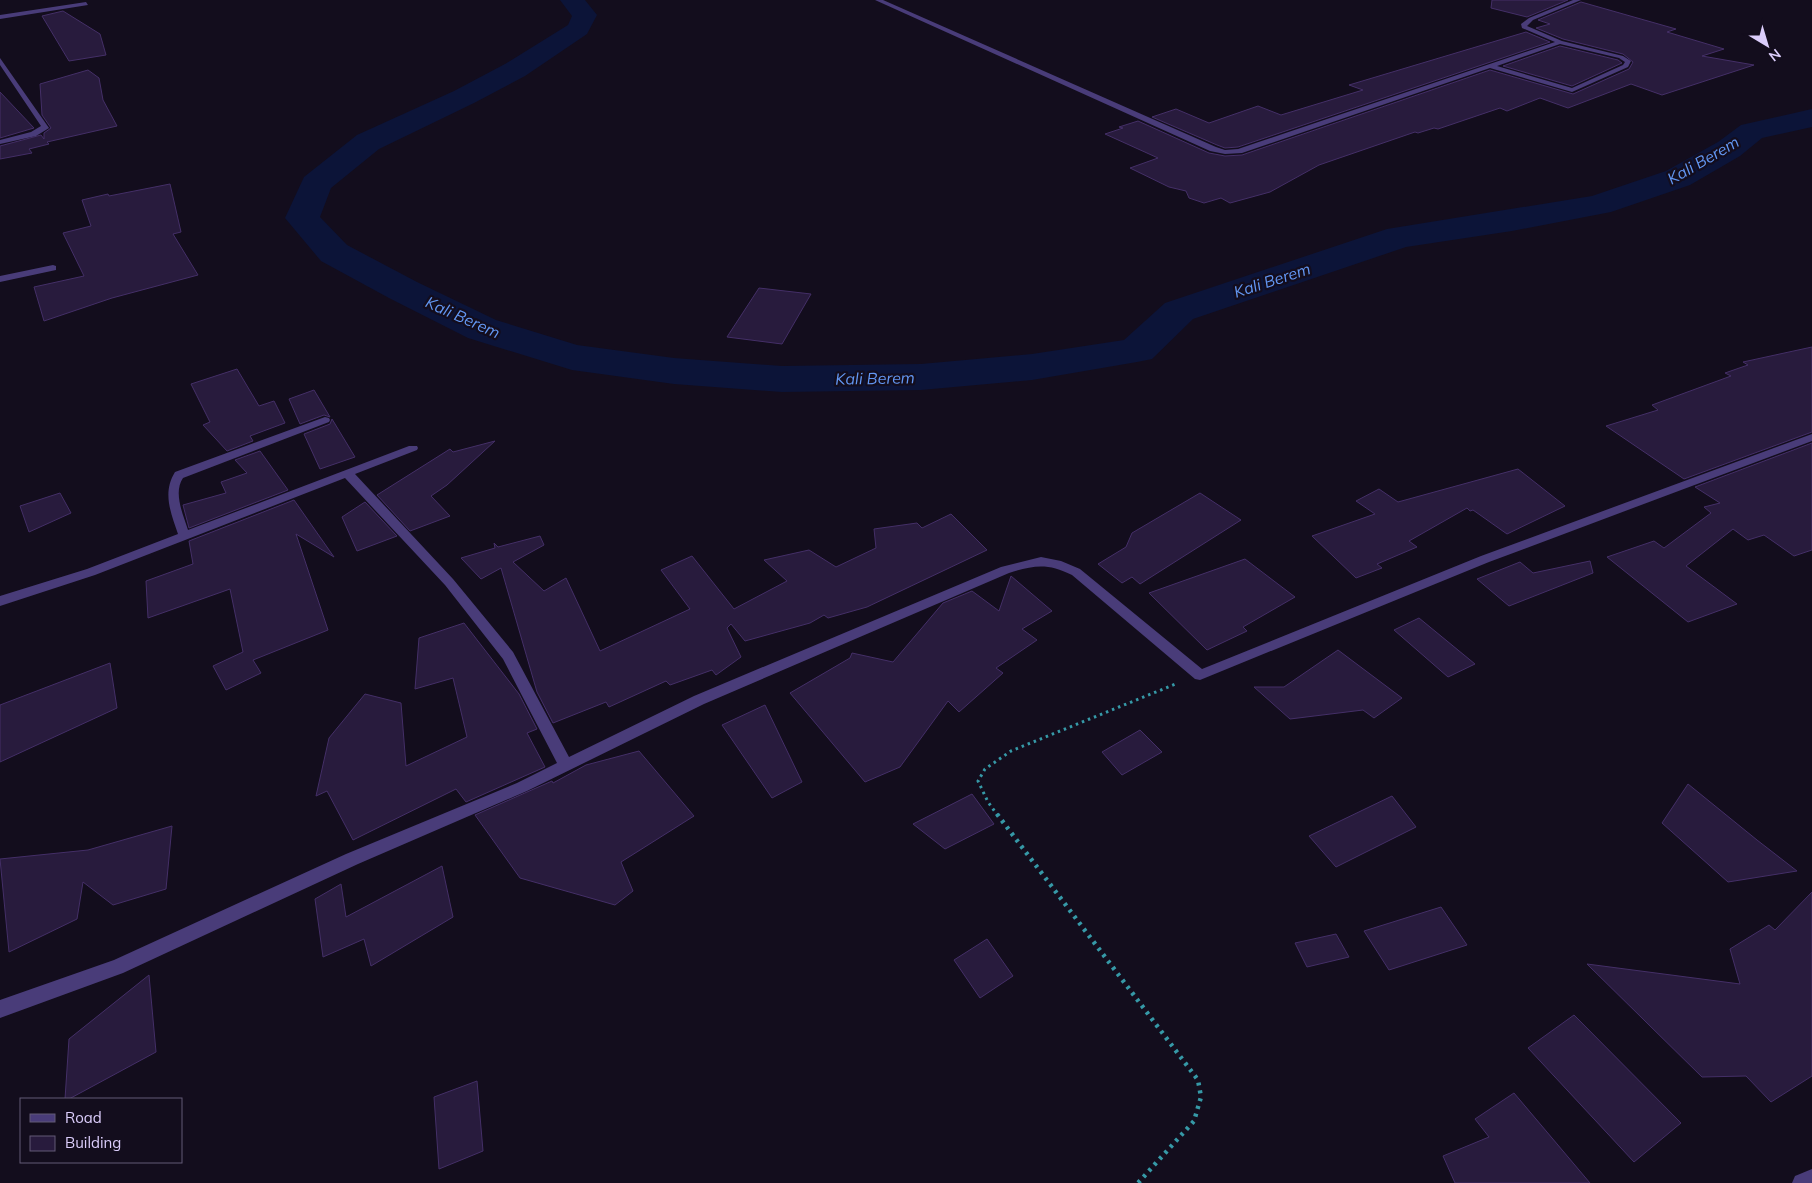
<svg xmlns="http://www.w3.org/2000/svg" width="1812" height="1183" viewBox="0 0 1812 1183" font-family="Mulish,sans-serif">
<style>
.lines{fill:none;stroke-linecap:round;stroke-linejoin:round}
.river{fill:#0c1438;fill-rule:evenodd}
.building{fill:#281b3d;stroke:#442f67}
.path-far1{stroke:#3699a7;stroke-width:3;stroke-dasharray:2.5 4;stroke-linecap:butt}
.path{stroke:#3699a7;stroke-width:4.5;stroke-dasharray:3 5;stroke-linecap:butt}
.street{fill:#493c79;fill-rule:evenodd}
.labels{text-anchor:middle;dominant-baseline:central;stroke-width:4.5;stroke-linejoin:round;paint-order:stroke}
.far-water-label{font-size:16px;font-style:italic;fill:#6397f3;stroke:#130d1d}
</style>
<rect width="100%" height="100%" fill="#130d1d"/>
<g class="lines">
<polygon class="river" points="560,0 585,0 597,15 587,34 525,76 474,103 379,149 331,188 320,217 347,245 417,282 496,320 577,345 674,358 782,366 921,364 1032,354 1124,340 1165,303 1387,229 1592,196 1666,171 1718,142 1741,125 1812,109 1812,127 1762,138 1740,156 1690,185 1611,212 1512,231 1406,247 1193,319 1152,359 1137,362 1032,380 921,390 782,392 674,384 572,370 468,338 389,298 321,261 285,218 304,177 357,135 454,91 505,64 568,25 572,16"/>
</g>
<g class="building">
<polygon points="1492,0 1568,0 1527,17 1491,8"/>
<polygon points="1581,2 1676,29 1667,32 1724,49 1702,56 1754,65 1662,95 1631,84 1568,108 1540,98 1507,111 1500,108 1438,129 1434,128 1418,133 1415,132 1319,165 1270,192 1230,203 1221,198 1204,203 1189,198 1186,191 1169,187 1130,168 1158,158 1105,134 1123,128 1119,127 1138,121 1209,153 1225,156 1242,155 1490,70 1573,94 1629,69 1633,62 1623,54 1563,39 1536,28 1550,24 1538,20"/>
<polygon points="63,11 100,34 106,55 69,61 42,16"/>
<polygon points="1526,32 1550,42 1238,147 1225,148 1217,145 1152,117 1176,109 1209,123 1258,106 1281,115 1363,90 1349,85"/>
<polygon points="1560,46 1618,60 1622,63 1572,86 1503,66"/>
<polygon points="88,70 99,78 103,100 117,126 47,142 49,144 29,149 32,153 0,159 0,146 41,135 44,139 44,133 51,128 42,115 40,84"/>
<polygon points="0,92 34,128 0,138"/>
<polygon points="170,184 181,232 173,234 198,275 112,298 44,321 34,287 84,276 63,233 91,226 82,200 108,194 109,196"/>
<polygon points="759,288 811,294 782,344 727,337"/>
<polygon points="1812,347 1812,432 1684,479 1606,426 1658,410 1652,405 1731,376 1725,373 1748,365 1743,362"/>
<polygon points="237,369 259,406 274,401 285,423 250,436 253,441 227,451 203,425 210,422 191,384"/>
<polygon points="314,390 330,417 324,415 300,424 289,399"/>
<polygon points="332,419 355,457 320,469 304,434 330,424"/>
<polygon points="495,441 447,485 431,496 450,516 410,531 377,495 450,449 453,452"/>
<polygon points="1812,443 1812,550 1794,556 1764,535 1748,540 1733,529 1686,566 1737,604 1688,622 1607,557 1654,541 1664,548 1711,513 1704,507 1720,503 1695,487"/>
<polygon points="260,451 288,490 189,528 183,505 226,493 221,482 247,473 235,460"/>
<polygon points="1518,469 1565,506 1507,534 1473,510 1470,511 1467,508 1409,541 1417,547 1377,564 1382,568 1356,578 1312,536 1375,514 1356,501 1379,489 1398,502"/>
<polygon points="60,493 71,513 29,532 20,506"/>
<polygon points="1200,493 1241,520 1140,584 1132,577 1122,583 1098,564 1126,547 1132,533"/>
<polygon points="294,500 334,557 296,534 328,630 253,660 261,673 226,690 213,666 243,652 230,589 148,618 146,581 193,564 189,541"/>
<polygon points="365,502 397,536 357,551 342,517"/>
<polygon points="951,514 987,550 867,607 828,618 824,615 810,623 745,641 731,624 727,628 741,657 716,675 712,670 670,685 666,681 609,707 606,702 553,723 537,692 501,568 481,579 461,558 495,548 494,543 498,547 540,536 544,545 513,562 544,591 566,578 600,651 690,609 661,570 692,556 734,609 787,581 764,560 809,550 836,567 876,548 874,529 917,523 922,528"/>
<polygon points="1245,559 1295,597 1243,627 1247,631 1207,650 1149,593"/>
<polygon points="1590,561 1593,573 1509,606 1477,579 1520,562 1533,573"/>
<polygon points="1011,576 1052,611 1022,629 1037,640 996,668 1003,673 959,712 948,701 900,767 865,782 790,693 850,658 852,653 893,662 943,603 972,591 999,611"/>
<polygon points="1419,618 1475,664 1448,677 1394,630"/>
<polygon points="464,623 519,694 537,729 527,733 545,767 466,802 456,789 353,840 327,791 316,796 329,738 365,694 401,703 406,766 467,737 453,678 415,689 419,638"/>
<polygon points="1338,650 1402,698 1374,718 1363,710 1290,719 1254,687 1284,687"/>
<polygon points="110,663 117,708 0,762 0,705"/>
<polygon points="765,705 802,782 772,798 722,725"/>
<polygon points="1140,730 1162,752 1122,775 1102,752"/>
<polygon points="639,751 694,816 621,862 633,891 615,905 520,878 475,815 552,781 553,783 586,765"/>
<polygon points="1688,784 1757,840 1797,871 1728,882 1662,823"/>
<polygon points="972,794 994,824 945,849 913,824"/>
<polygon points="1392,796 1416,827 1336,867 1309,836"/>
<polygon points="172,826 166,889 113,905 83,882 77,919 9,952 0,859 88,850"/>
<polygon points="442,866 453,917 371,966 364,939 323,957 315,899 341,884 346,917"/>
<polygon points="1812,892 1812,1076 1771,1102 1746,1076 1702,1077 1587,964 1740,984 1730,949 1769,925 1775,930"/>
<polygon points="1441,907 1467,945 1389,970 1364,931"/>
<polygon points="1336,934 1349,957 1307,967 1295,943"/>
<polygon points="987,939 1013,976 980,998 954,960"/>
<polygon points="149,975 156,1052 69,1099 65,1099 69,1039"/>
<polygon points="1574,1015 1681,1123 1634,1162 1528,1048"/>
<polygon points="477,1081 483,1151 439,1169 434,1097"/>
<polygon points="1514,1093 1590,1183 1455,1183 1443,1156 1489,1137 1475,1119"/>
</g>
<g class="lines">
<polyline class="path-far1" points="998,816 988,802 978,781 985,769 1011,751 1178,683"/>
<polyline class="path" points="997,814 1198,1080 1201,1097 1194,1121 1138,1183"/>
<g class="street">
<path d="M875,0H883L1216,147L1225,150L1238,149L1555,42L1522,28L1521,24L1529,18L1573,0H1581L1533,20L1527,26L1562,41L1623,56L1631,61L1628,67L1572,92L1490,68L1242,153L1225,154L1210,151ZM1560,44L1619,58L1625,62L1623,65L1572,88L1497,66Z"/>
<polygon points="86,2 88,5 0,19 0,15"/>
<polygon points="0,58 49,128 36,136 0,144 0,140 31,132 41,126 0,65"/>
<polygon points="53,265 56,266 56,270 0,282 0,276"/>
<path d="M325,417L329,418L330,420L329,422L183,478C173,493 183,514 188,530L409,446H417L418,448L417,450L355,474L453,579L513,652L569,757L694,696L1001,567L1041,557L1061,561L1080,569L1202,669L1481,556L1812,434V441L1489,562L1200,680L1195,679L1072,575C1048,563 1034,565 1009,573L704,704L527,791L358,864L123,973L0,1018V1000L114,960L346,854L517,783L557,763L503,659L445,585L345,478L95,575L0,606V596L87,569L178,534C171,513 162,493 175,472Z"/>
<polygon points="1812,1169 1812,1183 1792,1183 1795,1176"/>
</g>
</g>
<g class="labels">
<g class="far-water-label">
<text transform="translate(1703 160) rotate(-30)">Kali Berem</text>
<text transform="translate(1272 280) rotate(-18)">Kali Berem</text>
<text transform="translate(463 317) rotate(24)">Kali Berem</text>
<text transform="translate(875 378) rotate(-1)">Kali Berem</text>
</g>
</g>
<rect x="20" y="1098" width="162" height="65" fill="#130d1d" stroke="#635a76"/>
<rect x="30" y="1114" width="25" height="8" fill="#493c79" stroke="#635a76"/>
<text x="65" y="1123" font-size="15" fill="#dbcdfb">Road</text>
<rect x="30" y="1136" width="25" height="15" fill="#281b3d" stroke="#635a76"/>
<text x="65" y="1148" font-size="15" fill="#dbcdfb">Building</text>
<g transform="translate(1767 45) rotate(142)" stroke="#130d1d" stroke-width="4" paint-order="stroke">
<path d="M0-4L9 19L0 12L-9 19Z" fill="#dbcdfb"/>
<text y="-8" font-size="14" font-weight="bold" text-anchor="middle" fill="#dbcdfb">N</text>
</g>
</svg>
